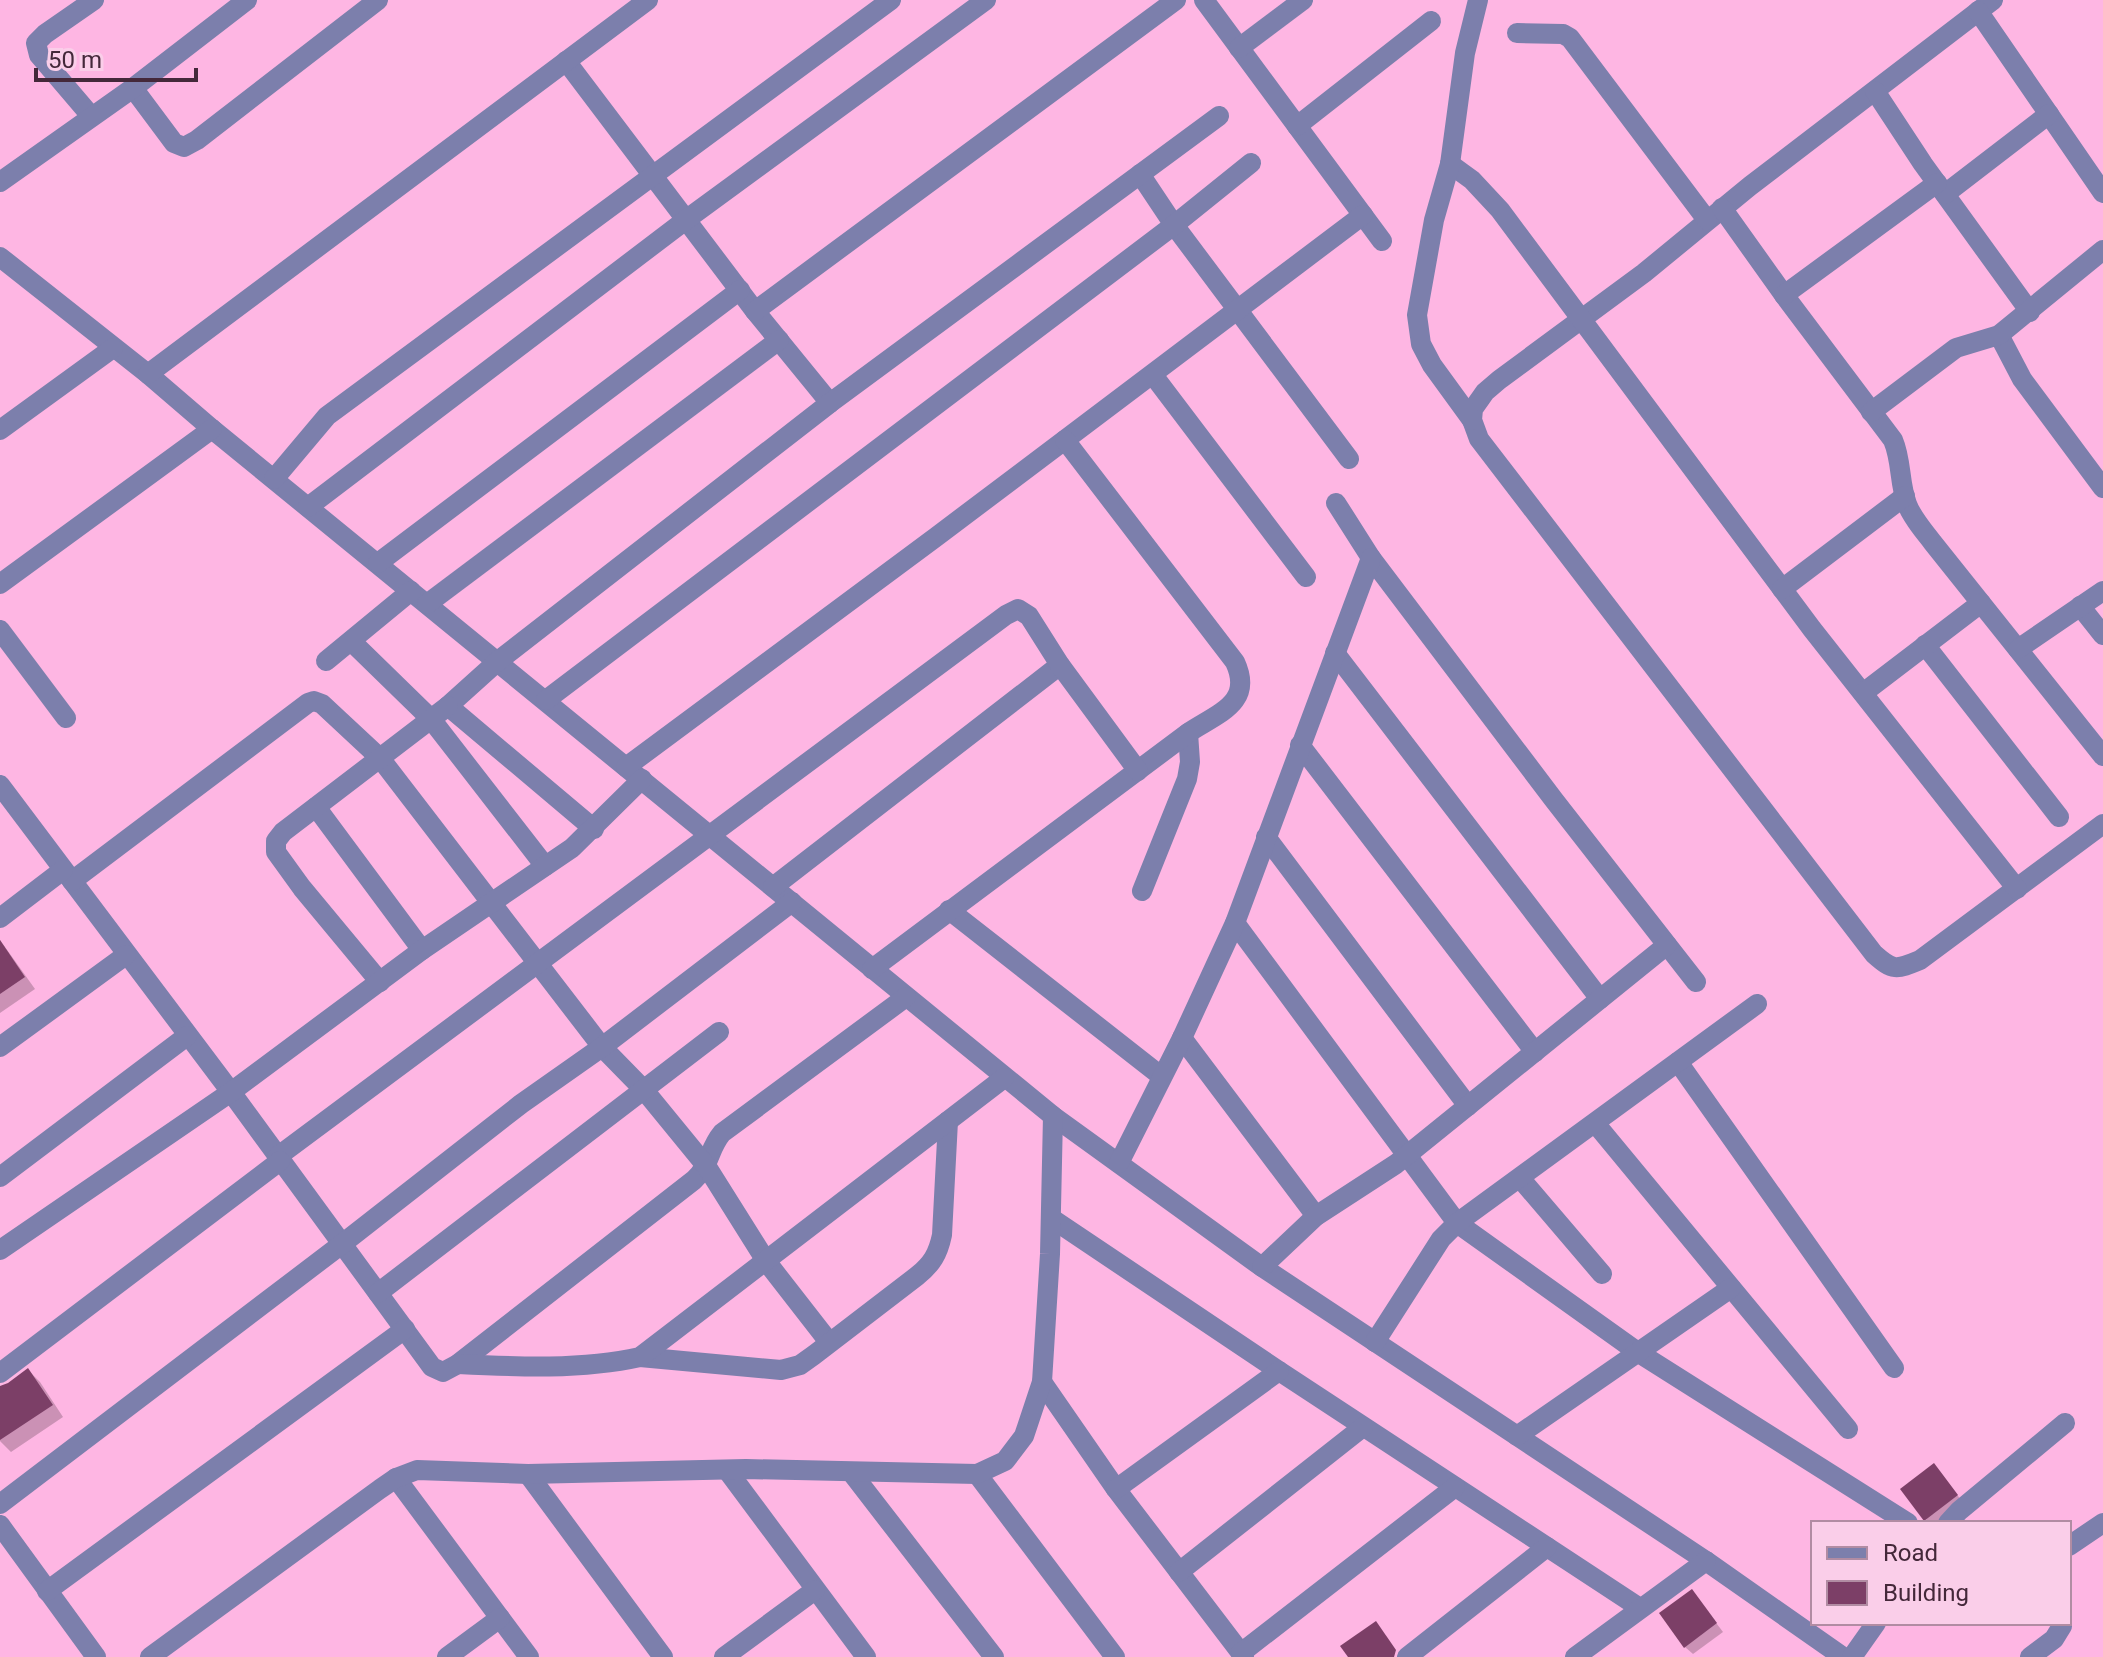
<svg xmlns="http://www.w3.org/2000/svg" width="2103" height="1657" viewBox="0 0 2103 1657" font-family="Roboto,sans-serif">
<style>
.shadow{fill:#0003}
.building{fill:#7c3f67}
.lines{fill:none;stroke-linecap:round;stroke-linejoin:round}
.minor{stroke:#7c7fac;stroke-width:20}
</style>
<rect width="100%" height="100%" fill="#feb6e3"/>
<g class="shadow">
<polygon points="0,940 35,989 0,1013"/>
<polygon points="28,1370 40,1382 63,1417 11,1452 0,1441 0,1386 8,1386"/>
<polygon points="1941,1473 1964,1504 1939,1523 1929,1523 1902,1489"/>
<polygon points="1692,1591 1723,1632 1693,1654 1685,1647"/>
</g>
<g class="building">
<polygon points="0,940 25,977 0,994"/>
<polygon points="28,1368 53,1405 0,1440 0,1386 8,1383"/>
<polygon points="1934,1463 1958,1495 1924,1521 1900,1489"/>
<polygon points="1692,1589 1717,1623 1684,1648 1659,1613"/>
<polygon points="1376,1621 1396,1650 1394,1657 1348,1657 1340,1646"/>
</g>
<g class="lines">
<g class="minor">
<polyline points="1204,0 1382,241"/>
<path d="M1993,0L1750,186L1644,273L1499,380L1485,392L1473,409L1472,420L1479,439L1874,954C1893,971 1896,970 1920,960L2103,824"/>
<polyline points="1978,11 2103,193"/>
<polyline points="1517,33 1563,34 1570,38 1707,220"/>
<polyline points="1239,48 1303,0"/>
<polyline points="566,61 755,311 830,403"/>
<polyline points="133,88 174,143 184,147 197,140 378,0"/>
<polyline points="1875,91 1923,164 2030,312"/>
<polyline points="91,116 39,55 36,43 45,34 94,0"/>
<polyline points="1297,126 1431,21"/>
<polyline points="1450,164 1472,180 1500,210 1812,629 2017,889"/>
<polyline points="1140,174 1174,225 1349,459"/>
<polyline points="0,182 133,88 247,0"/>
<polyline points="1945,194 2049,114"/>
<path d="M1722,208L1784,295L1893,440C1902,461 1899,483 1907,504C1912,518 1924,531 1933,543L2103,756"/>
<polyline points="0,257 148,374 212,429 1053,1116 1262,1267 1706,1561 1843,1657"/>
<polyline points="1784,295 1937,183"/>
<polyline points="755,311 1176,0"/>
<polyline points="1999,335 2022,379 2103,488"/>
<polyline points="148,374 648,0"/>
<polyline points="1153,375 1306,577"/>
<polyline points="1871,412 1956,348 1999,335 2103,250"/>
<polyline points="1472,420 1432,365 1421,344 1417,315 1434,220 1450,164 1465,53 1478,0"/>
<polyline points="0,430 113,348"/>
<polyline points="274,479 327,416 891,0"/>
<polyline points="1336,503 1371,558 1554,800 1696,982"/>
<polyline points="308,507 687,219 986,0"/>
<polyline points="378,563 740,290"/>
<polyline points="0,584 212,429"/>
<polyline points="1782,589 1905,496"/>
<polyline points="427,604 779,340"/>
<polyline points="2080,606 2103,635"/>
<polyline points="0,630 66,718"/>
<polyline points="351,641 431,719 545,866"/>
<polyline points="1925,645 2059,817"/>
<polyline points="2018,649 2103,591"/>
<polyline points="1335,653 1600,999"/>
<polyline points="326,661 411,591"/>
<polyline points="1863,693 1981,603"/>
<polyline points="546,700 1174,225 1251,163"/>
<polyline points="1300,745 1535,1052"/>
<polyline points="626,767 936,537 1363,215"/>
<path d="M0,785L231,1092L432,1367L443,1372L458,1364L694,1180C711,1164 708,1150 722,1133L906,997"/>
<polyline points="316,807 422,950"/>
<polyline points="594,829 448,706 498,661 830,403 1219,116"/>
<polyline points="1266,837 1468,1106"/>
<polyline points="72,881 308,703 314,701 322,704 380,758 602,1047 644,1090 707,1167 766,1261 829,1342"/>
<polyline points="773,887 1060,665"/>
<polyline points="1142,891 1187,779 1190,762 1188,733"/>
<polyline points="949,910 1161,1076"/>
<polyline points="0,918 63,870"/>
<polyline points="1235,923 1457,1223 1639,1353 1908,1523"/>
<path d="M872,969L1188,733C1218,713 1254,703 1235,662L1065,440"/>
<polyline points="380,982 302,888 276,852 276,841 283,832 448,706"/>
<polyline points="1182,1038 1316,1216"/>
<polyline points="0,1047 126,955"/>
<polyline points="1678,1062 1894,1368"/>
<polyline points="1595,1123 1848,1429"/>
<polyline points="277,1157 1006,615 1018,609 1029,616 1060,665 1138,771"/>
<polyline points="1119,1163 1182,1038 1235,923 1371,558"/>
<polyline points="0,1177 187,1036"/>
<polyline points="1520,1178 1602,1274"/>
<polyline points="1051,1218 1279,1371 1640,1608"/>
<polyline points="0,1250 231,1092 422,950 572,848 642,779"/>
<polyline points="1262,1267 1316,1216 1396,1164 1667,945"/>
<polyline points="378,1293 719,1032"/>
<polyline points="1375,1342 1441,1239 1457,1223 1757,1004"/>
<path d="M640,1357L781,1370L800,1365L814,1355L917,1276C932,1264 938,1254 942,1235L948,1121"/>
<path d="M458,1364C517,1367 582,1370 640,1357L1004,1078"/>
<polyline points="0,1373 280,1161"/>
<polyline points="1042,1382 1116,1489 1244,1657"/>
<polyline points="1517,1436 1731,1288"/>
<polyline points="727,1470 866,1657"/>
<polyline points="851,1472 994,1657"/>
<polyline points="528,1474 663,1657"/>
<polyline points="977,1474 1115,1657"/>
<polyline points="396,1478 529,1657"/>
<polyline points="1116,1489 1279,1371"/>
<polyline points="0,1504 342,1244 521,1104 602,1047 792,902"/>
<polyline points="1948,1523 1959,1511 2065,1423"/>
<polyline points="0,1525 96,1657"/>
<polyline points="2069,1546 2103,1523"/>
<polyline points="1179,1572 1363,1427"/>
<polyline points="47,1591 405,1329"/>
<polyline points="1241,1653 1455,1487"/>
<polyline points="150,1657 380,1489 396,1478 417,1470 528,1474 746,1469 977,1474 1005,1461 1024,1436 1042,1382 1050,1254 1053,1116"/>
<polyline points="447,1657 500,1618"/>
<polyline points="724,1657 815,1590"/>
<polyline points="1407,1657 1547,1547"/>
<polyline points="1575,1657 1706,1561"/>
<polyline points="1852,1657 1876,1623"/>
<polyline points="2030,1657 2054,1639 2062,1626 2061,1623"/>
</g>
</g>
<rect x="1811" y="1521" width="260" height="104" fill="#facee9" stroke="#b18ca3" stroke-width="2"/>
<rect x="1827" y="1547" width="40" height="12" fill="#7c7fac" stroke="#b18ca3" stroke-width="2"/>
<text x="1883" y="1561" font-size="24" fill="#44283a">Road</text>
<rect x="1827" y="1581" width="40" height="24" fill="#7c3f67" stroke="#b18ca3" stroke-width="2"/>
<text x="1883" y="1601" font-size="24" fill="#44283a">Building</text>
<path d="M36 68v12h160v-12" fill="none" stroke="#44283a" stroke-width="4"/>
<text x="48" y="68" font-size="24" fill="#44283a" stroke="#facee9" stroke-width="6" paint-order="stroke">50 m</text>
</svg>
